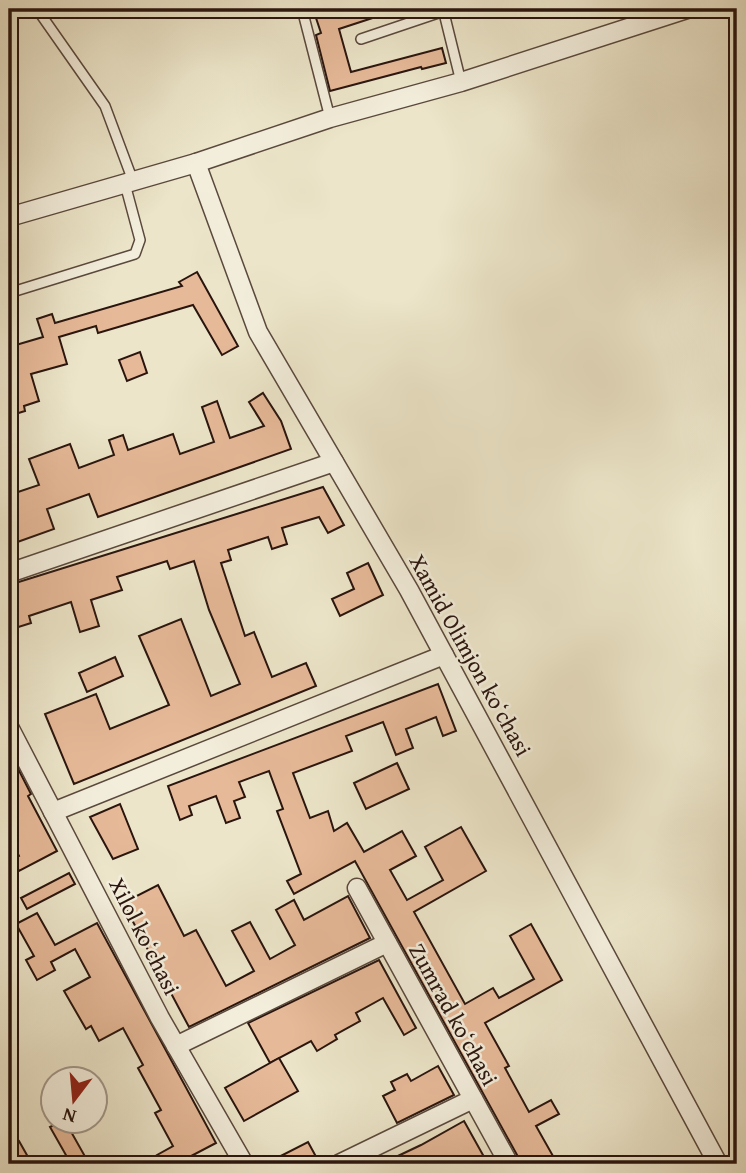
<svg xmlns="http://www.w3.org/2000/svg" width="746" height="1173" viewBox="0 0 746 1173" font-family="'Gentium Book Plus',serif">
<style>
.building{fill:#e6b998;stroke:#2a150e;stroke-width:2}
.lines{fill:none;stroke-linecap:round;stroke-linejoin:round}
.service-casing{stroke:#5a493d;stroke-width:12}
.minor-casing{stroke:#5a493d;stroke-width:21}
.service{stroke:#f3eedc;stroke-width:9}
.minor{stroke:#f3eedc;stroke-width:18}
.labels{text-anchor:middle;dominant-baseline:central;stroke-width:5;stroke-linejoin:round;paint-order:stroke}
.street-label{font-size:23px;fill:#2a150e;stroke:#f3eedc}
</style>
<rect width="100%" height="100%" fill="#ece5c9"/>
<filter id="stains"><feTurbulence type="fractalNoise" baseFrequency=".00286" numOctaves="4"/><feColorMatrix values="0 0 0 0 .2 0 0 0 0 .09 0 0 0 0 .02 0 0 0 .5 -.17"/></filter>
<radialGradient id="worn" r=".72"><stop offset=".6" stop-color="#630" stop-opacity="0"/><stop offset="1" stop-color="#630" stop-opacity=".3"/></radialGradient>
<g class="building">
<polygon points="313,9 394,9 394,11 339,29 351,72 442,48 446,63 422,69 421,67 330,91 316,35 321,33"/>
<polygon points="197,272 238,346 222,355 193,305 98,333 96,326 59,337 67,364 31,374 39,401 24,406 25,411 9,416 9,347 43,337 37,319 52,314 55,323 182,286 179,282"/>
<polygon points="140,352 147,373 127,381 119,360"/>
<polygon points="263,393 281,421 291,449 98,517 89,494 47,509 54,529 9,545 9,495 39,485 29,459 70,444 79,468 114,455 109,440 123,435 128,450 173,434 180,454 214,442 202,407 217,401 230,438 264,426 249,402"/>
<polygon points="323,487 344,525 328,533 319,517 282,528 287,544 272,549 268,537 228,550 231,560 221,563 245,636 254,632 272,677 306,663 316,686 74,784 45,714 96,694 110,729 169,705 139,636 181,619 211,696 240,684 209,610 194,561 170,569 167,561 117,577 122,590 91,600 99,626 80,632 71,602 29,616 31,623 9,630 9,585"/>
<polygon points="368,563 383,595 340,616 332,599 354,589 347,573"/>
<polygon points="115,657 123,676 87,692 79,673"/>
<polygon points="438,684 456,731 443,736 436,717 406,729 413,748 396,755 383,722 346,736 352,751 293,773 310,818 328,811 334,831 347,823 364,852 402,831 416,856 390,870 407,900 443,880 425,847 461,827 486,871 414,912 465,1004 493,988 499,998 534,979 510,936 531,924 562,980 485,1023 509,1066 505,1068 529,1112 551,1100 559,1114 536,1126 553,1156 537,1164 522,1164 355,861 294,894 287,881 301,874 277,811 283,809 269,771 239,782 245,797 234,801 240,818 226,823 216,796 189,806 192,815 180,820 168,786"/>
<polygon points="9,751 31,794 28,796 57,851 19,871 13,860 19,856 9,837 9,806 15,803 9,791"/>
<polygon points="397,763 409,789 366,809 354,783"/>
<polygon points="120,804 138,849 113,859 90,817"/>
<polygon points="69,873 75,884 27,909 21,898"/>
<polygon points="158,885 184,936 196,930 226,986 254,971 232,931 250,922 270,959 295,945 276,910 294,900 304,920 348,896 370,938 189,1027 123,903"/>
<polygon points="37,913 55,945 97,923 216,1143 176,1164 163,1164 157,1155 173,1146 155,1113 161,1110 138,1068 143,1065 123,1028 99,1041 91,1026 86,1029 64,991 90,977 75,949 51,962 55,970 37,980 26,960 34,956 16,924"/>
<polygon points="379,960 416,1028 404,1035 383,998 356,1013 360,1021 335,1035 337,1039 317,1051 311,1041 270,1063 248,1023"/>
<polygon points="279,1058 298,1091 244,1121 225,1088"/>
<polygon points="438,1066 454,1095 397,1123 383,1096 395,1090 391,1082 407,1074 411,1081"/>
<polygon points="62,1121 65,1121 87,1160 79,1164 71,1164 50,1127"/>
<polygon points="464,1121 488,1164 381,1164 421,1145"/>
<polygon points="19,1141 32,1164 9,1164 9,1146"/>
<polygon points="308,1142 320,1164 265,1164"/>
</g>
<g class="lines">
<g class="service-casing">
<g id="service">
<polyline points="37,9 105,106 133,181"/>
<polyline points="302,9 330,118"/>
<polyline points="443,9 461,82"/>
<polyline points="361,39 444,11"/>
<polyline points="9,293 135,254 140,240 125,184"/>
</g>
</g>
<g class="minor-casing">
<g id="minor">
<polyline points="196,163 258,332 409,590 718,1164"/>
<polyline points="9,217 196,163 330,118 461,82 687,9"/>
<polyline points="9,573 334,462"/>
<polyline points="9,727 160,1018 244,1164"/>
<polyline points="53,812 444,655"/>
<polyline points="357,888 509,1164"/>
<polyline points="176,1046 387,943"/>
<polyline points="339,1164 473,1099"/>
</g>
</g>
<use href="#service" class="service"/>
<use href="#minor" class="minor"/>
</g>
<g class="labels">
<g class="street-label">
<text transform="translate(471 655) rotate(61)">Xamid Olimjon koʻchasi</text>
<text transform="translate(145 936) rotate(63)">Xilol koʻchasi</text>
<text transform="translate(454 1014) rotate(61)">Zumrad koʻchasi</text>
</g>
</g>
<rect width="746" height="1173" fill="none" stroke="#ece5c9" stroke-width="35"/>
<rect x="10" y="10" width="725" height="1152" fill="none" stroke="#2a150e" stroke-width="3.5"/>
<rect x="18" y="18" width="711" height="1138" fill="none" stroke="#2a150e" stroke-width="2"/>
<g transform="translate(74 1100) rotate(196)"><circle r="33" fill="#f3eedc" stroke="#a3978a" stroke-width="2"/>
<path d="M0-5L12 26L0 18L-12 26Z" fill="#8f2418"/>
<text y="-10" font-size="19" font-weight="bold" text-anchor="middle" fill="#2a150e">N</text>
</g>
<rect width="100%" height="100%" filter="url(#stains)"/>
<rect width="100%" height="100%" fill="url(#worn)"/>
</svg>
